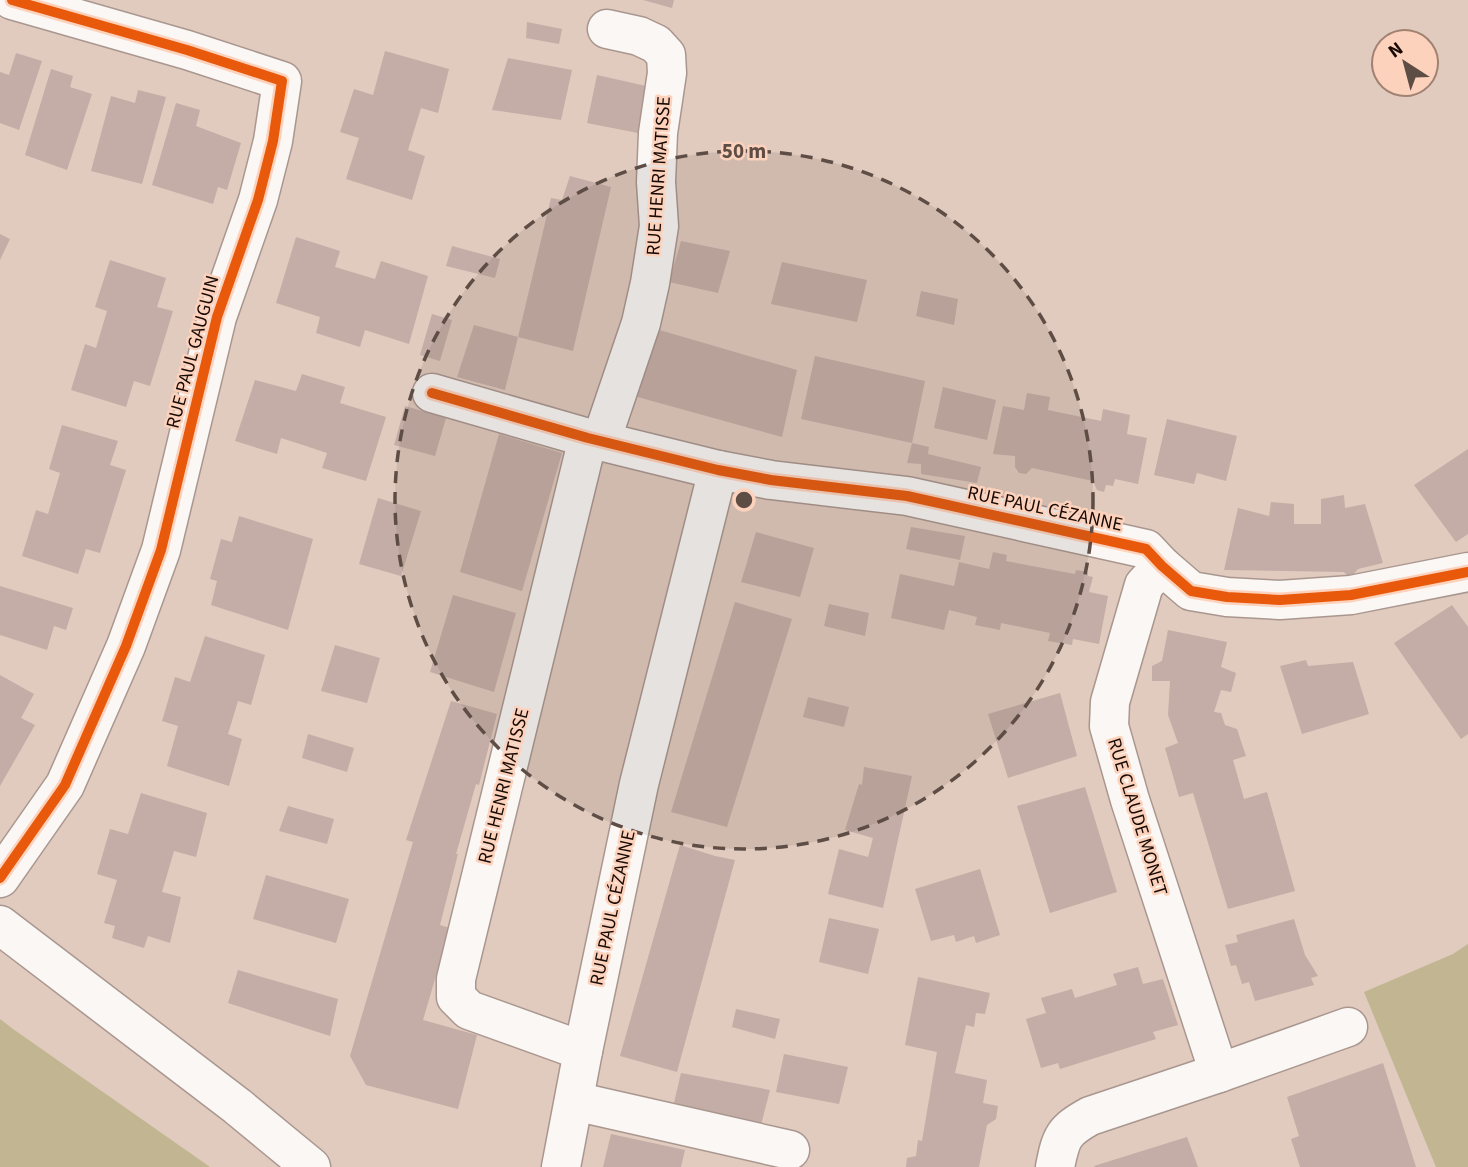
<svg xmlns="http://www.w3.org/2000/svg" width="1468" height="1167" viewBox="0 0 1468 1167" font-family="'Source Sans 3',sans-serif">
<style>
.green{fill:#c1b691}
.building{fill:#c4ada6}
.lines{fill:none;stroke-linecap:round;stroke-linejoin:round}
.street-casing{stroke:#a9978f;stroke-width:41}
.street{stroke:#faf7f5;stroke-width:38}
.cycleway-casing{stroke:#fdd2bc;stroke-width:15}
.cycleway{stroke:#e8590c;stroke-width:10}
.ring{fill:none;stroke:#5e4d45;stroke-width:3.5;stroke-dasharray:12 9}
.labels{text-anchor:middle;dominant-baseline:central;stroke-width:5;stroke-linejoin:round;paint-order:stroke}
.street-label{font-size:19px;fill:#170904;stroke:#fdd2bc}
.centre{fill:#5e4d45;stroke:#fdd2bc;stroke-width:3.5}
.ring-label{font-size:21px;text-anchor:middle;font-weight:bold;fill:#5e4d45;stroke:#fdd2bc;stroke-width:5;stroke-linejoin:round;paint-order:stroke}
</style>
<rect width="100%" height="100%" fill="#e1cabe"/>
<g class="green">
<polygon points="1468,944 1468,1167 1436,1167 1364,992 1453,954"/>
<polygon points="0,1019 13,1029 210,1167 0,1167"/>
</g>
<g class="building">
<polygon points="643,0 674,0 672,8"/>
<polygon points="527,22 562,29 559,44 526,38"/>
<polygon points="385,51 449,69 438,113 421,108 408,150 425,156 412,200 346,179 359,138 340,132 354,89 373,95"/>
<polygon points="16,53 42,61 19,130 0,123 0,72 9,75"/>
<polygon points="508,58 572,70 561,120 492,110"/>
<polygon points="51,69 73,76 70,87 92,94 67,170 25,155"/>
<polygon points="597,75 655,88 643,134 587,123"/>
<polygon points="138,90 166,97 142,184 91,171 111,96 135,103"/>
<polygon points="176,103 200,110 196,126 241,143 227,190 218,187 213,204 152,185"/>
<polygon points="570,176 611,187 573,351 518,337 551,198 562,200"/>
<polygon points="0,234 10,239 0,260"/>
<polygon points="296,237 340,251 335,267 375,279 381,261 428,276 409,344 365,330 360,347 316,333 320,317 276,303"/>
<polygon points="681,241 730,251 718,293 669,282"/>
<polygon points="452,246 500,259 495,278 446,266"/>
<polygon points="110,260 166,278 157,307 173,311 150,386 134,381 126,407 71,390 85,344 96,348 107,311 95,307"/>
<polygon points="782,262 867,280 857,322 771,304"/>
<polygon points="921,291 958,299 954,325 916,316"/>
<polygon points="432,314 452,320 440,361 420,355"/>
<polygon points="474,325 518,337 505,390 457,377"/>
<polygon points="656,329 797,370 782,437 634,396"/>
<polygon points="815,356 925,381 912,443 801,419"/>
<polygon points="302,374 345,387 340,403 386,417 366,481 322,468 327,453 306,446 281,438 277,454 235,441 255,380 296,391"/>
<polygon points="943,387 996,400 987,440 934,428"/>
<polygon points="1027,393 1050,397 1048,410 1101,421 1103,409 1130,415 1127,434 1147,438 1138,484 1115,479 1113,486 1106,485 1104,492 1097,490 1093,481 1032,468 1026,474 1019,473 1015,467 1015,456 993,454 1003,406 1024,410"/>
<polygon points="405,406 446,418 435,456 394,445"/>
<polygon points="1167,419 1237,436 1226,481 1197,473 1194,484 1154,475"/>
<polygon points="62,425 118,441 110,465 126,470 100,553 86,549 78,574 22,556 36,510 48,514 60,473 49,469"/>
<polygon points="499,434 562,453 522,591 460,572"/>
<polygon points="912,443 929,447 928,454 981,467 977,483 921,474 921,464 907,463"/>
<polygon points="1468,449 1468,534 1456,542 1414,485"/>
<polygon points="1344,495 1345,508 1365,504 1383,563 1358,569 1353,575 1348,576 1344,572 1224,570 1238,508 1269,516 1271,502 1294,504 1294,524 1321,524 1321,499"/>
<polygon points="378,498 421,511 401,576 359,564"/>
<polygon points="239,516 313,539 288,630 211,605 217,581 210,579 221,539 232,542"/>
<polygon points="911,527 965,536 960,560 906,549"/>
<polygon points="756,532 814,548 800,597 741,582"/>
<polygon points="993,552 1007,555 1006,561 1075,574 1076,570 1088,572 1088,576 1093,577 1089,592 1108,596 1099,644 1073,639 1072,645 1048,641 1050,633 1001,623 1000,630 975,625 977,617 949,610 944,630 891,618 900,574 954,586 959,562 989,569"/>
<polygon points="0,586 73,608 66,630 54,626 47,650 0,635"/>
<polygon points="453,595 516,613 494,692 430,672"/>
<polygon points="735,602 792,619 727,827 671,812"/>
<polygon points="829,604 869,613 865,636 824,626"/>
<polygon points="1452,605 1468,627 1468,734 1461,739 1394,643"/>
<polygon points="1168,630 1227,642 1221,667 1236,673 1231,692 1221,690 1214,712 1221,713 1225,725 1237,729 1246,756 1233,760 1244,799 1267,792 1295,891 1228,909 1193,793 1179,797 1165,748 1178,743 1168,715 1170,681 1152,681 1152,666 1162,661"/>
<polygon points="205,636 265,655 251,705 238,701 228,734 242,739 229,786 167,766 178,726 162,721 175,677 190,682"/>
<polygon points="335,645 380,658 367,703 321,691"/>
<polygon points="1306,660 1308,666 1353,662 1369,714 1302,734 1280,666"/>
<polygon points="0,675 34,694 21,718 35,725 0,786"/>
<polygon points="1060,693 1077,756 1008,778 988,714"/>
<polygon points="808,697 849,707 844,727 803,717"/>
<polygon points="451,701 497,714 479,785 476,784 456,854 458,854 440,925 450,928 423,1020 477,1035 458,1109 366,1085 350,1056 413,842 406,840"/>
<polygon points="308,734 354,748 347,772 302,758"/>
<polygon points="864,767 912,776 883,908 828,894 839,849 868,857 873,838 845,830 859,784 862,785"/>
<polygon points="1085,787 1117,892 1050,913 1017,806"/>
<polygon points="141,793 207,813 196,857 174,851 162,892 181,897 170,943 148,936 144,948 112,938 115,926 104,923 117,880 97,874 110,829 128,834"/>
<polygon points="288,806 334,819 327,844 279,831"/>
<polygon points="680,845 715,856 735,860 677,1072 620,1056"/>
<polygon points="980,869 1000,935 976,943 974,936 956,942 954,935 931,941 915,889"/>
<polygon points="266,875 349,899 336,943 253,919"/>
<polygon points="829,918 879,929 868,974 819,962"/>
<polygon points="1294,919 1305,955 1318,976 1311,978 1314,985 1255,1001 1249,982 1242,984 1236,965 1231,966 1225,945 1238,942 1236,935"/>
<polygon points="1138,967 1143,984 1163,979 1178,1025 1153,1032 1156,1039 1060,1069 1058,1063 1041,1068 1026,1019 1046,1013 1041,998 1072,989 1075,998 1117,985 1113,974"/>
<polygon points="238,970 338,999 330,1036 228,1003"/>
<polygon points="918,977 990,993 985,1014 976,1013 974,1027 966,1025 955,1073 987,1080 983,1103 998,1106 996,1119 987,1125 979,1167 906,1167 907,1158 916,1156 918,1140 922,1141 937,1052 905,1045"/>
<polygon points="736,1009 780,1019 775,1039 732,1027"/>
<polygon points="784,1054 848,1067 839,1104 776,1092"/>
<polygon points="1383,1063 1416,1167 1300,1167 1291,1139 1299,1136 1287,1097"/>
<polygon points="681,1073 770,1090 761,1125 673,1107"/>
<polygon points="611,1134 685,1150 681,1167 603,1167"/>
<polygon points="1187,1137 1198,1167 1094,1167 1094,1166"/>
</g>
<g class="lines">
<g class="street-casing">
<g id="street">
<polyline points="432,393 588,438 718,470 771,480 907,496 1146,549 1162,566 1191,591 1227,597 1280,600 1351,595 1468,572"/>
<polyline points="601,441 641,323 650,283 659,226 656,182 658,133 667,73 666,55 656,44 639,36 607,29"/>
<polyline points="1162,566 1144,585 1110,702 1109,726 1130,800 1219,1073"/>
<polyline points="0,878 65,785 126,646 161,550 217,317 258,200 273,141 282,81 187,50 12,0"/>
<polyline points="0,925 237,1106 311,1167"/>
<polyline points="583,1051 469,1010 456,997 456,979 588,438"/>
<polyline points="574,1101 790,1150"/>
<polyline points="561,1167 583,1051 639,784 718,470"/>
<path d="M1055,1167C1061,1137 1063,1131 1090,1116L1219,1073L1348,1027"/>
</g>
</g>
<use href="#street" class="street"/>
<g class="cycleway-casing">
<g id="cycleway">
<polyline points="432,393 588,438 718,470 771,480 907,496 1146,549 1162,566 1191,591 1227,597 1280,600 1351,595 1468,572"/>
<polyline points="0,878 65,785 126,646 161,550 217,317 258,200 273,141 282,81 187,50 12,0"/>
</g>
</g>
<use href="#cycleway" class="cycleway"/>
</g>
<circle cx="744" cy="500" r="349" fill="#5e4d45" fill-opacity=".12"/>
<circle class="ring" cx="744" cy="500" r="349"/>
<g class="labels">
<g class="street-label">
<text transform="translate(659 176) rotate(-86)">RUE HENRI MATISSE</text>
<text transform="translate(193 352) rotate(-75)">RUE PAUL GAUGUIN</text>
<text transform="translate(1045 509) rotate(12)">RUE PAUL CÉZANNE</text>
<text transform="translate(504 786) rotate(-76)">RUE HENRI MATISSE</text>
<text transform="translate(1137 817) rotate(73)">RUE CLAUDE MONET</text>
<text transform="translate(613 908) rotate(-78)">RUE PAUL CÉZANNE</text>
</g>
</g>
<circle cx="744" cy="500" r="10" class="centre"/>
<g class="ring-label">
<text x="744" y="158">50 m</text>
</g>
<g transform="translate(1405 63) rotate(324)"><circle r="33" fill="#fdd2bc" stroke="#a18272" stroke-width="2"/>
<path d="M0-5L12 26L0 18L-12 26Z" fill="#5e4d45"/>
<text y="-10" font-size="19" font-weight="bold" text-anchor="middle" fill="#170904">N</text>
</g>
</svg>
